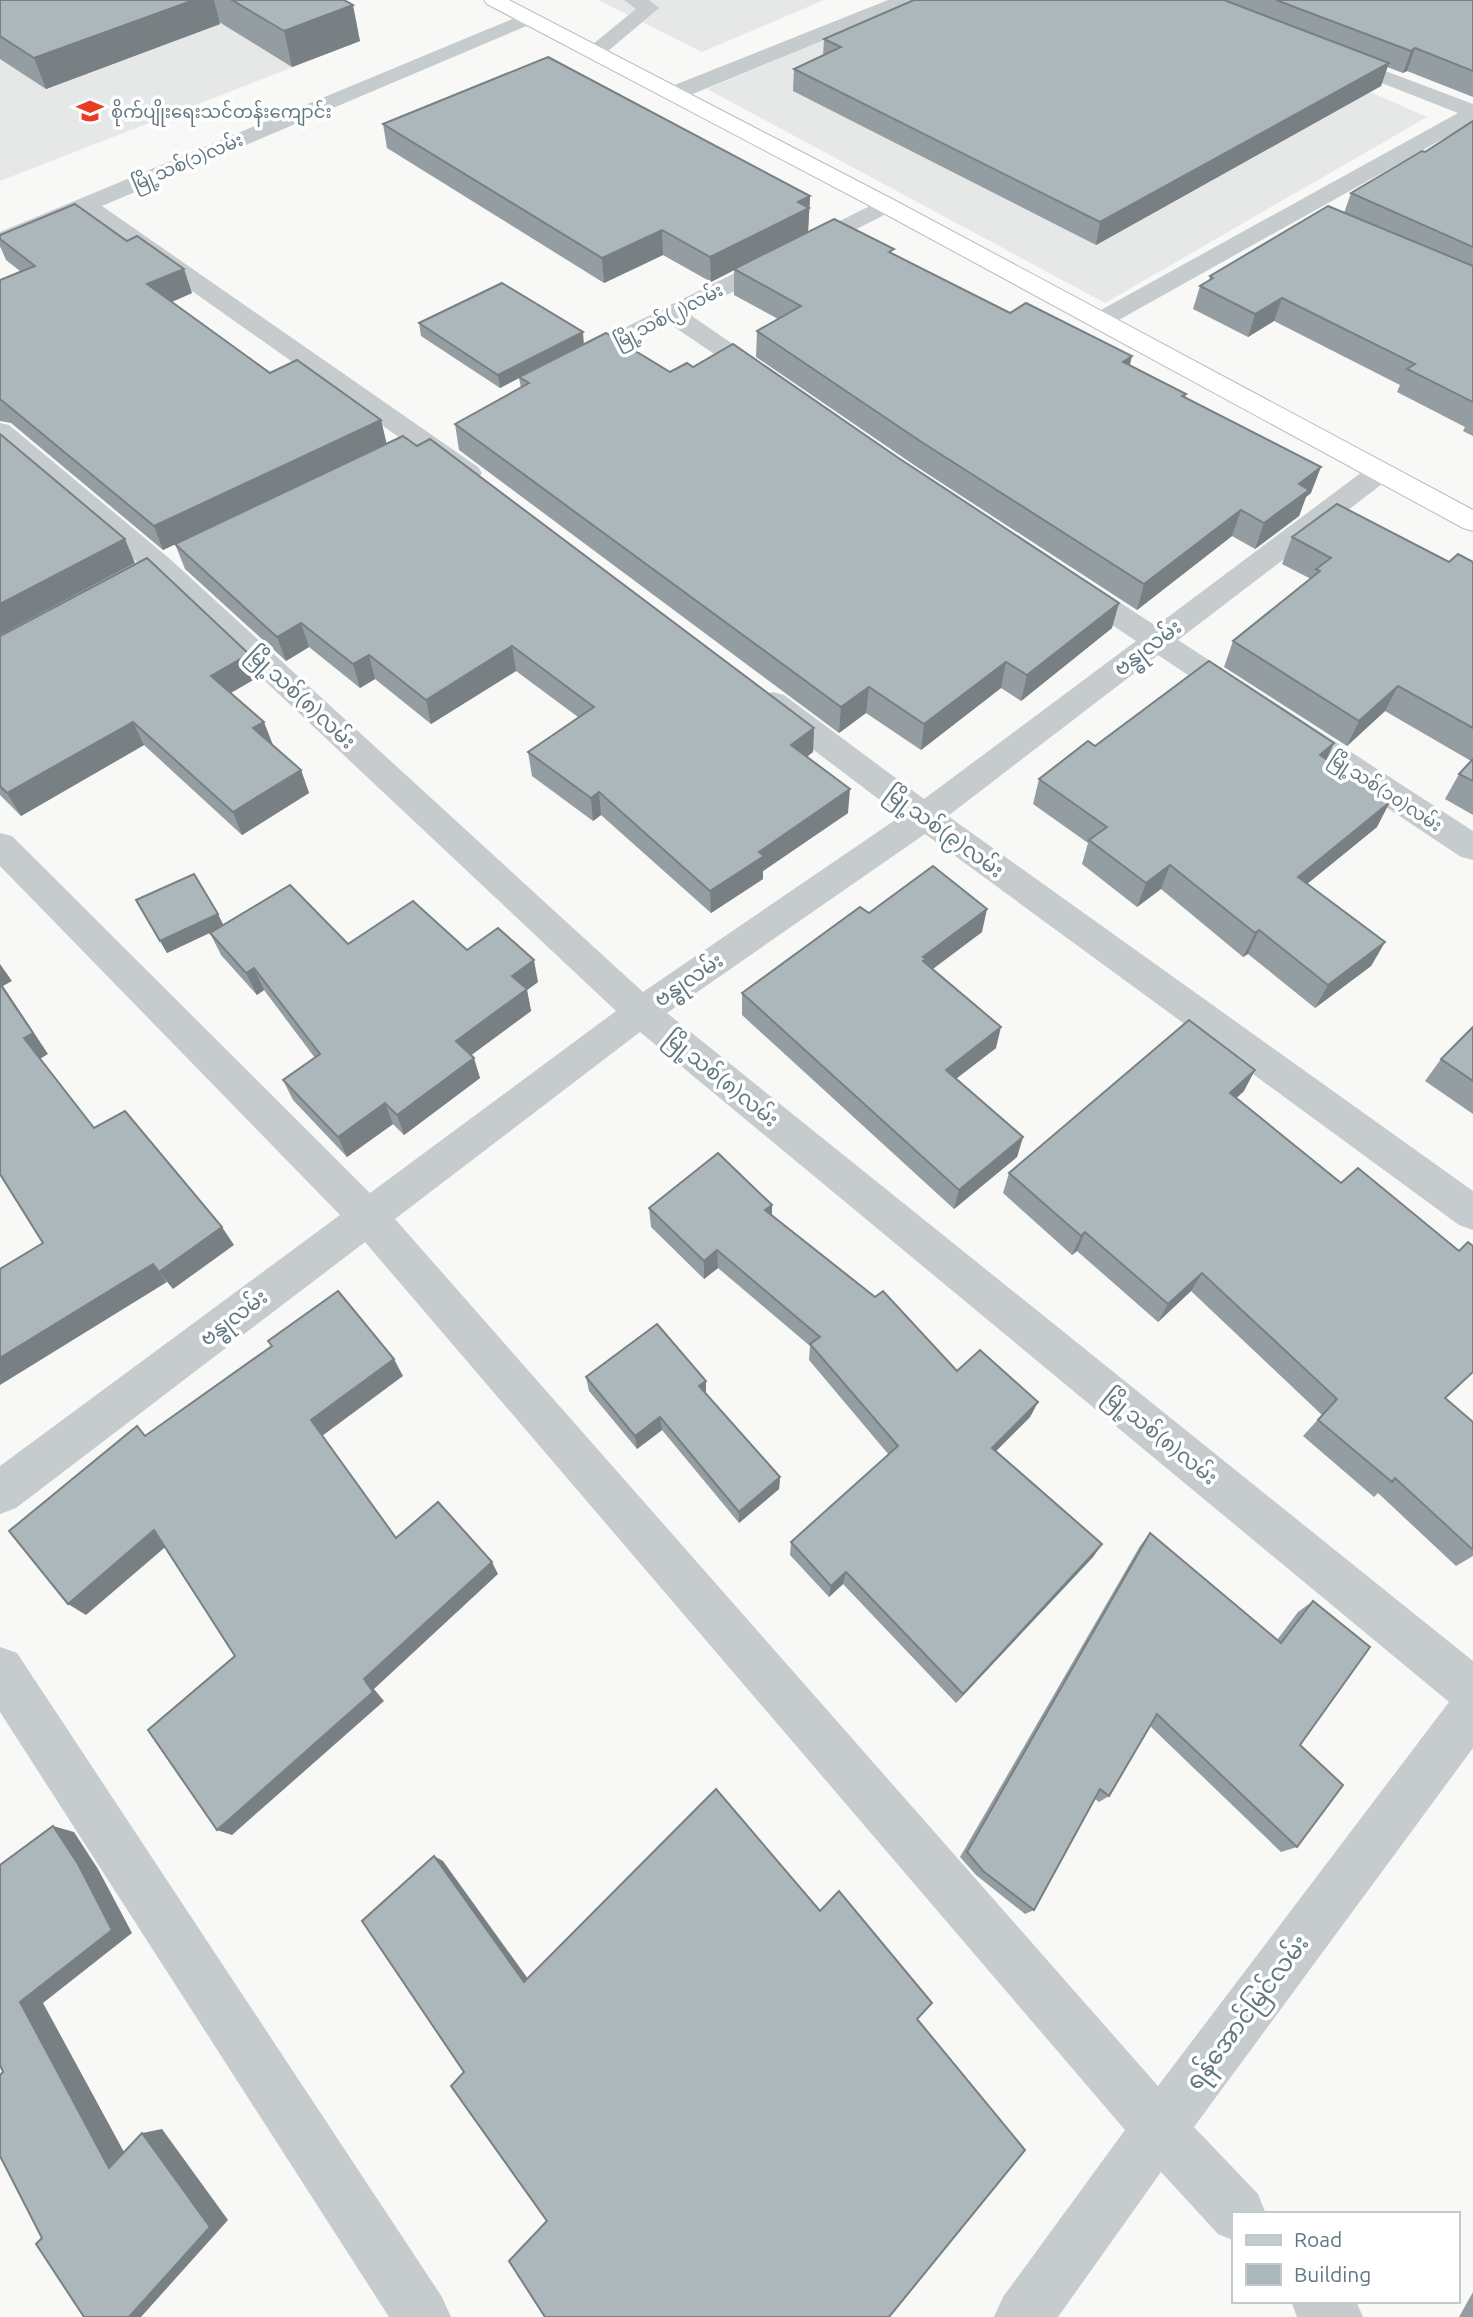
<svg xmlns="http://www.w3.org/2000/svg" width="1473" height="2317" viewBox="0 0 1473 2317" font-family="Ubuntu,'Noto Sans Myanmar',sans-serif">
<style>
.built{fill:#e6e8e7}
.lines{fill:none;stroke-linecap:round;stroke-linejoin:round}
.highway-casing{stroke:#b8bdbf;stroke-width:2}
.street{fill:#c6cbcd;fill-rule:evenodd}
.highway{fill:#fff;fill-rule:evenodd}
.wall{fill:#949da1}
.shaded-wall{fill:#788083}
.building{fill:#acb7bb;stroke:#788083;stroke-width:2}
.labels{text-anchor:middle;dominant-baseline:central;stroke-width:7;stroke-linejoin:round;paint-order:stroke}
.far-poi-label{font-size:18px;fill:#627882;stroke:#fff;text-anchor:start}
.far-street-label{font-size:18px;fill:#627882;stroke:#fff}
.street-label{font-size:21px;fill:#627882;stroke:#fff}
.near-street-label{font-size:24px;fill:#627882;stroke:#fff}
</style>
<rect width="100%" height="100%" fill="#f8f8f6"/>
<g class="built">
<polygon points="0,0 293,0 360,41 0,181"/>
<polygon points="598,0 824,0 702,52"/>
<polygon points="920,0 1161,0 1427,117 1105,303 707,89"/>
</g>
<g class="lines">
<g class="highway-casing">
<polygon id="highway" points="484,0 509,0 894,200 1473,510 1473,531 1463,528 878,210 487,4"/>
</g>
<g class="street">
<polygon points="624,0 649,0 659,8 601,57 587,57 584,53 587,49 636,9"/>
<polygon points="888,0 915,0 912,4 683,98 667,98 664,93 667,88"/>
<polygon points="529,12 536,14 539,18 536,22 102,206 478,467 482,473 478,479 468,481 458,479 83,214 0,248 0,232"/>
<polygon points="1335,52 1473,104 1473,122 1108,326 1099,328 1090,326 1087,321 1090,316 1458,113 1328,62 1325,58 1328,54"/>
<polygon points="886,198 894,200 898,205 894,210 689,314 775,373 779,378 775,383 766,386 757,383 670,324 580,369 571,372 562,369 558,364 562,359"/>
<path d="M0,423L9,425L170,559L643,992L901,816L762,711L757,703L762,695L773,692L784,695L924,799L1136,641L1064,593L1059,586L1064,579L1074,576L1084,579L1156,626L1370,466L1380,464L1390,466L1394,472L1390,478L1178,640L1473,831V860L1461,857L1158,655L948,816L1473,1191V1230L1459,1225L925,834L667,1013L1473,1661V1748L1194,2127L1258,2194L1266,2214H1233V2240L1218,2234L1161,2172L1058,2317H994L1003,2297L1125,2130L365,1242L16,1508L0,1514V1466L340,1215L0,866V833L12,836L370,1193L616,1011L150,573L0,445ZM640,1032L1449,1702L1158,2086L395,1219Z"/>
<polygon points="0,1647 17,1653 442,2297 451,2317 389,2317 0,1712"/>
<polygon points="1291,2301 1356,2301 1363,2317 1297,2317"/>
</g>
<use href="#highway" class="highway"/>
</g>
<g class="wall">
<polygon points="0,0 344,0 360,41 292,67 219,22 220,24 46,89 0,59"/>
<polygon points="914,0 1473,0 1473,97 1407,71 1403,73 1387,67 1381,86 1096,245 793,91 794,69 823,56 824,39"/>
<polygon points="1473,121 1473,436 1463,431 1465,427 1397,392 1400,385 1274,321 1248,337 1193,309 1200,286 1209,281 1210,276 1344,213 1351,193 1425,152"/>
<polygon points="383,124 810,196 808,232 894,254 1010,313 1130,365 1186,394 1185,398 1311,493 1306,497 1299,516 1255,549 1232,536 1137,610 917,467 756,357 757,331 778,319 734,295 734,270 711,282 663,255 604,283 387,148"/>
<polygon points="0,235 192,293 171,302 270,373 381,420 386,444 814,728 813,752 807,757 848,813 763,871 763,879 711,913 601,815 593,821 532,776 528,752 578,717 516,671 431,724 375,679 360,688 309,647 286,661 185,569 175,544 163,550 11,423 0,421 0,280 20,271 6,260 0,246"/>
<polygon points="419,323 584,344 670,372 1112,628 1021,701 1001,688 921,750 866,713 839,733 459,450 455,424 521,388 519,378 500,388 421,336"/>
<polygon points="1292,537 1449,562 1473,562 1473,815 1445,799 1459,774 1471,761 1385,711 1347,746 1224,667 1233,641 1311,579 1282,564"/>
<polygon points="0,636 249,654 258,677 231,693 273,745 301,770 309,793 242,835 144,745 21,816 0,795"/>
<polygon points="1095,746 1327,759 1377,827 1307,884 1385,942 1371,966 1315,1008 1248,954 1243,957 1161,889 1137,907 1082,864 1088,843 1033,804 1039,779"/>
<polygon points="136,900 224,925 348,944 467,950 538,982 527,990 531,1011 471,1055 480,1078 404,1135 393,1124 347,1157 293,1100 283,1080 315,1058 264,990 257,995 221,955 210,933 216,930 167,953"/>
<polygon points="869,913 982,932 933,969 996,1048 956,1079 1023,1137 1017,1157 954,1209 742,1015 742,993"/>
<polygon points="1473,1027 1473,1114 1425,1081 1441,1059"/>
<polygon points="1244,1091 1236,1098 1445,1398 1473,1422 1473,1556 1456,1566 1378,1493 1374,1497 1303,1436 1322,1415 1191,1291 1158,1322 1077,1251 1072,1255 1003,1193 1009,1173"/>
<polygon points="649,1208 772,1215 957,1371 1038,1402 1030,1417 996,1451 1102,1544 1093,1557 956,1703 843,1584 829,1597 790,1555 791,1542 889,1455 809,1360 810,1346 718,1268 704,1279 651,1227"/>
<polygon points="586,1377 706,1381 706,1394 780,1477 779,1489 739,1523 662,1430 637,1449 589,1391"/>
<polygon points="1150,1533 1277,1640 1298,1612 1313,1601 1300,1745 1297,1847 1281,1852 1150,1726 1109,1796 1099,1802 1095,1799 1034,1910 1025,1914 976,1875 960,1857 1140,1546"/>
<polygon points="1473,2292 1473,2317 1459,2317"/>
</g>
<g class="shaded-wall">
<polygon points="194,0 214,0 220,24 46,89 34,58"/>
<polygon points="353,5 360,41 292,67 284,31"/>
<polygon points="1415,48 1407,71 1403,73 1411,51"/>
<polygon points="1389,63 1381,86 1096,245 1100,222"/>
<polygon points="810,196 808,232 711,282 710,257 798,202"/>
<polygon points="662,230 663,255 604,283 602,258"/>
<polygon points="184,269 192,293 156,309 147,284"/>
<polygon points="1282,298 1274,321 1248,337 1255,314"/>
<polygon points="583,332 584,346 519,377 519,378 500,388 498,375"/>
<polygon points="1132,356 1126,382 1123,362"/>
<polygon points="381,420 387,445 163,550 154,526"/>
<polygon points="1321,467 1311,493 1306,497 1299,516 1255,549 1264,523 1299,484"/>
<polygon points="1241,510 1232,536 1137,610 1144,584"/>
<polygon points="125,539 135,563 0,635 0,604"/>
<polygon points="1119,603 1112,628 1021,701 1027,675"/>
<polygon points="301,623 309,647 286,661 277,637"/>
<polygon points="512,646 516,671 431,724 426,700"/>
<polygon points="249,654 258,677 220,699 211,676"/>
<polygon points="369,655 375,679 360,688 353,664"/>
<polygon points="1006,662 1001,688 921,750 924,724"/>
<polygon points="1398,686 1385,711 1347,746 1359,721"/>
<polygon points="869,687 866,713 839,733 841,707"/>
<polygon points="133,722 144,745 21,816 7,793"/>
<polygon points="264,722 273,745 253,728"/>
<polygon points="814,728 813,752 790,768 791,745"/>
<polygon points="1334,743 1323,768 1320,755"/>
<polygon points="301,770 309,793 242,835 233,812"/>
<polygon points="850,789 848,813 763,871 763,879 711,913 710,891 759,852"/>
<polygon points="599,792 601,815 593,821 591,798"/>
<polygon points="1390,802 1377,827 1286,901 1298,877"/>
<polygon points="1170,865 1161,889 1137,907 1146,883"/>
<polygon points="987,909 982,932 923,976 923,957"/>
<polygon points="218,914 224,926 167,953 160,941"/>
<polygon points="1259,930 1248,954 1243,957 1255,933"/>
<polygon points="1385,942 1371,966 1315,1008 1328,985"/>
<polygon points="534,960 538,982 527,990 531,1011 462,1062 456,1041 512,976"/>
<polygon points="0,964 12,981 3,986 48,1054 40,1059 24,1038 0,984"/>
<polygon points="254,968 264,990 257,995 246,973"/>
<polygon points="1001,1027 996,1048 941,1090 946,1070"/>
<polygon points="474,1058 480,1078 404,1135 397,1115"/>
<polygon points="1255,1070 1244,1091 1219,1114 1230,1093"/>
<polygon points="385,1103 393,1124 347,1157 338,1137"/>
<polygon points="1023,1137 1017,1157 954,1209 959,1190"/>
<polygon points="772,1205 772,1223 765,1210"/>
<polygon points="222,1227 234,1245 173,1289 159,1272"/>
<polygon points="1085,1232 1077,1251 1072,1255 1081,1236"/>
<polygon points="717,1250 718,1268 704,1279 704,1261"/>
<polygon points="153,1264 167,1282 0,1385 0,1358"/>
<polygon points="1202,1273 1191,1291 1158,1322 1168,1304"/>
<polygon points="394,1359 403,1376 322,1436 311,1420"/>
<polygon points="706,1381 706,1395 699,1386"/>
<polygon points="1038,1402 1030,1417 985,1462 992,1448"/>
<polygon points="660,1417 662,1430 637,1449 635,1436"/>
<polygon points="780,1477 779,1489 739,1523 739,1512"/>
<polygon points="154,1530 170,1543 86,1615 68,1604"/>
<polygon points="1102,1544 1093,1557 956,1703 963,1694"/>
<polygon points="492,1562 498,1574 374,1689 384,1701 232,1835 217,1830 364,1679"/>
<polygon points="846,1572 843,1584 829,1597 831,1586"/>
<polygon points="53,1826 74,1832 98,1869 132,1933 43,2003 130,2163 109,2168 20,2002"/>
<polygon points="434,1856 443,1861 531,1983 524,1982"/>
<polygon points="162,2129 228,2220 141,2317 129,2317 142,2133"/>
</g>
<g class="building">
<polygon points="0,0 194,0 34,58 0,36"/>
<polygon points="232,0 344,0 353,5 284,31"/>
<polygon points="914,0 1224,0 1389,63 1100,222 794,69 841,47 824,39"/>
<polygon points="1276,0 1473,0 1473,71 1415,48 1411,51"/>
<polygon points="548,57 810,196 798,202 809,208 710,257 662,230 602,258 383,124"/>
<polygon points="1473,121 1473,247 1351,193 1422,151 1425,152"/>
<polygon points="75,204 127,241 137,236 184,269 147,284 270,373 297,360 381,420 154,526 0,399 0,280 35,266 0,239 0,235"/>
<polygon points="1328,206 1473,266 1473,402 1407,369 1415,364 1282,298 1255,314 1200,286 1213,278 1210,276"/>
<polygon points="834,219 894,249 889,252 1010,313 1026,303 1132,356 1123,362 1186,394 1182,396 1321,467 1299,484 1309,490 1264,523 1241,510 1144,584 920,441 757,331 801,306 734,269"/>
<polygon points="502,283 583,332 498,375 419,323"/>
<polygon points="606,333 670,372 687,363 693,367 733,344 897,457 1119,603 1027,675 1006,662 924,724 869,687 841,707 455,424 529,383 519,377"/>
<polygon points="0,434 125,539 0,604"/>
<polygon points="403,436 417,446 430,439 814,728 791,745 850,789 759,852 764,856 710,891 599,792 591,798 528,752 594,707 512,646 426,700 369,655 353,664 301,623 277,637 175,544"/>
<polygon points="1337,504 1449,562 1458,554 1473,562 1473,728 1398,686 1359,721 1233,641 1320,571 1316,569 1331,558 1292,537"/>
<polygon points="147,558 249,654 211,676 264,722 253,728 301,770 233,812 133,722 7,793 0,786 0,636"/>
<polygon points="1209,661 1334,743 1320,755 1390,802 1298,877 1385,942 1328,985 1259,930 1255,933 1170,865 1146,883 1089,840 1107,827 1039,779 1088,741 1095,746"/>
<polygon points="1473,759 1473,781 1459,774"/>
<polygon points="933,866 987,909 923,957 926,959 923,961 1001,1027 946,1070 1023,1137 959,1190 742,993 860,907 869,913"/>
<polygon points="194,874 218,914 160,941 136,900"/>
<polygon points="290,885 348,944 413,901 467,950 498,928 534,960 512,976 527,989 456,1041 474,1058 397,1115 385,1103 338,1137 283,1080 320,1054 254,968 246,973 210,933"/>
<polygon points="0,984 33,1033 24,1038 94,1128 125,1111 222,1227 159,1272 153,1264 0,1358 0,1269 43,1243 0,1174"/>
<polygon points="1189,1020 1255,1070 1230,1093 1341,1183 1358,1168 1459,1251 1468,1242 1473,1246 1473,1372 1445,1398 1473,1422 1473,1550 1395,1478 1392,1482 1318,1420 1337,1399 1202,1273 1168,1304 1085,1232 1081,1236 1009,1173"/>
<polygon points="1473,1027 1473,1081 1441,1059"/>
<polygon points="718,1153 772,1205 765,1210 875,1297 883,1291 957,1371 980,1350 1038,1402 992,1448 1102,1544 963,1694 846,1572 831,1586 791,1542 898,1446 810,1344 820,1337 717,1250 704,1261 649,1208"/>
<polygon points="338,1291 394,1359 311,1420 396,1538 438,1502 492,1562 364,1679 373,1692 217,1830 148,1730 235,1656 154,1530 68,1604 9,1531 137,1426 145,1436 272,1346 268,1341"/>
<polygon points="657,1324 706,1381 699,1386 780,1477 739,1512 660,1417 635,1436 586,1377"/>
<polygon points="1150,1533 1281,1643 1313,1601 1370,1647 1300,1745 1343,1785 1297,1847 1157,1714 1109,1796 1100,1789 1034,1910 983,1871 967,1852"/>
<polygon points="716,1789 820,1911 839,1891 932,2003 917,2019 1025,2150 889,2317 545,2317 509,2261 547,2221 451,2086 464,2072 362,1921 434,1856 524,1982"/>
<polygon points="53,1826 78,1864 112,1930 20,2002 109,2168 142,2133 210,2227 129,2317 84,2317 36,2244 42,2238 0,2156 0,2075 3,2072 0,2065 0,1865"/>
</g>
<defs>
<g id="school-bare" transform="scale(2.1)"><path d="M0-5L7-2L0 1L-7-2ZM-4 1L0 2.5L4 1V4Q0 6-4 4Z" fill="#eb3b23" stroke="#fff" stroke-width="2.5" paint-order="stroke"/></g>
</defs>
<g fill-rule="evenodd">
<use href="#school-bare" x="90" y="111"/>
</g>
<g class="labels">
<g class="far-poi-label">
<text x="111" y="111">စိုက်ပျိုးရေးသင်တန်းကျောင်း</text>
</g>
<g class="far-street-label">
<text transform="translate(187 161) rotate(-23)">မြို့သစ်(၁)လမ်း</text>
<text transform="translate(668 315) rotate(-27)">မြို့သစ်(၂)လမ်း</text>
<text transform="translate(1386 791) rotate(33)">မြို့သစ်(၁၀)လမ်း</text>
</g>
<g class="street-label">
<text transform="translate(1147 647) rotate(-37)">ဗန္ဓုလမ်း</text>
<text transform="translate(302 697) rotate(43)">မြို့သစ်(၈)လမ်း</text>
<text transform="translate(945 831) rotate(36)">မြို့သစ်(၉)လမ်း</text>
<text transform="translate(688 979) rotate(-34)">ဗန္ဓုလမ်း</text>
<text transform="translate(722 1078) rotate(39)">မြို့သစ်(၈)လမ်း</text>
<text transform="translate(233 1317) rotate(-37)">ဗန္ဓုလမ်း</text>
<text transform="translate(1161 1436) rotate(39)">မြို့သစ်(၈)လမ်း</text>
</g>
<g class="near-street-label">
<text transform="translate(1247 2012) rotate(-53)">ရန်အောင်မြင်လမ်း</text>
</g>
</g>
<rect x="1232" y="2212" width="228" height="91" fill="#ffffff" stroke="#c0c9cd" stroke-width="2"/>
<rect x="1246" y="2235" width="35" height="10" fill="#c6cbcd" stroke="#c0c9cd" stroke-width="2"/>
<text x="1294" y="2247" font-size="21" fill="#627882">Road</text>
<rect x="1246" y="2264" width="35" height="21" fill="#acb7bb" stroke="#c0c9cd" stroke-width="2"/>
<text x="1294" y="2282" font-size="21" fill="#627882">Building</text>
</svg>
